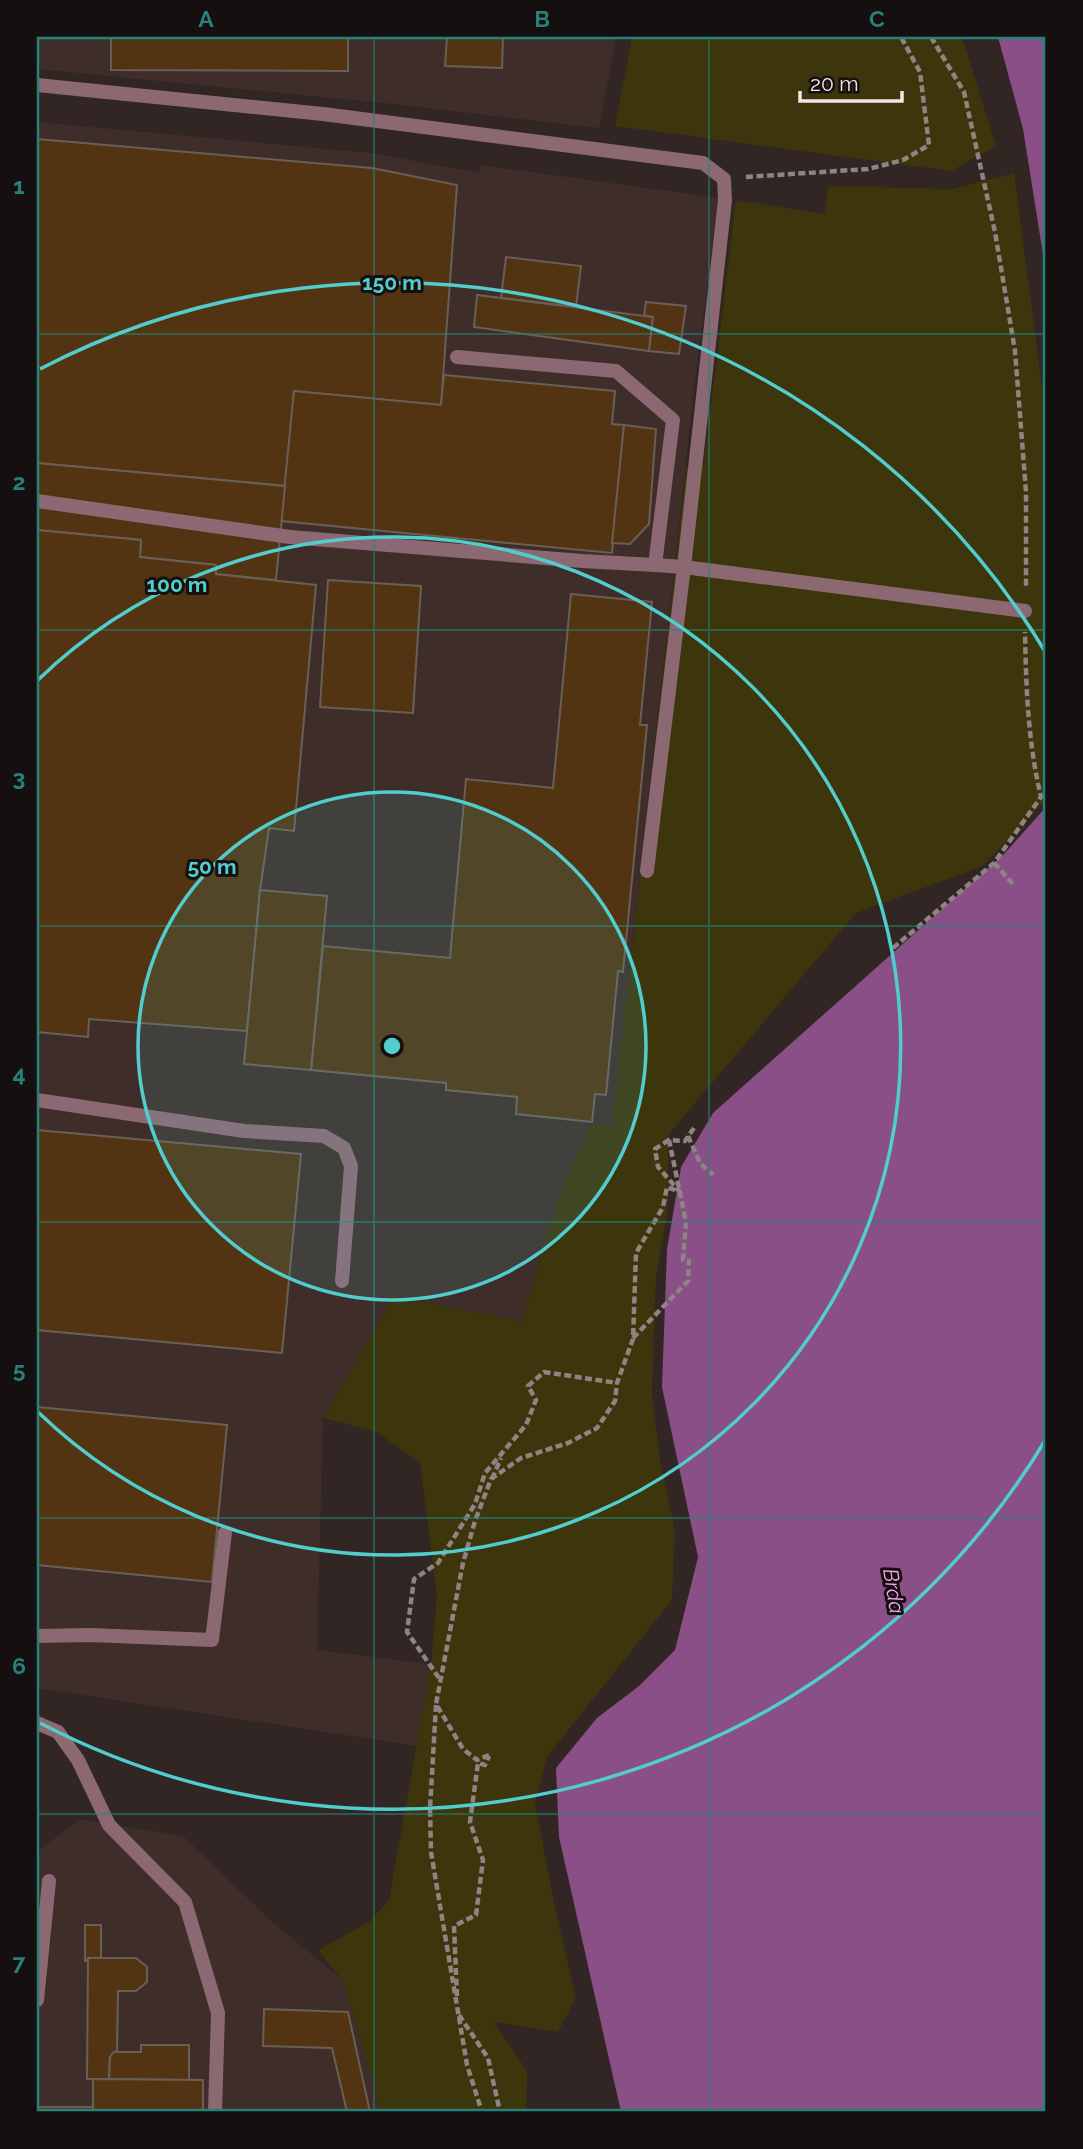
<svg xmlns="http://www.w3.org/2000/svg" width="1083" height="2149" viewBox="0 0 1083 2149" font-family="Raleway,sans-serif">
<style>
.built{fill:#3f2d29}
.green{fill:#3d350c}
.water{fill:#894f86}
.building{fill:#523412;stroke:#695f57;stroke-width:2}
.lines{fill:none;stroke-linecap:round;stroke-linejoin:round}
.path{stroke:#8e8482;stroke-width:4.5;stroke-dasharray:7 3.5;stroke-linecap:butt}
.lane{stroke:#8c6872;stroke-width:14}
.grid{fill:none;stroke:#26817a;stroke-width:2;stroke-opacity:0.55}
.ring{fill:none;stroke:#52cdcd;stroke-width:3.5}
.labels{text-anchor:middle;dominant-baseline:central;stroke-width:6;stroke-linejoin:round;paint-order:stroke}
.water-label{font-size:21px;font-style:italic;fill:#f7a4f2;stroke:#15100f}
.centre{fill:#52cdcd;stroke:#15100f;stroke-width:3.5}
.ring-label{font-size:21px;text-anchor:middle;font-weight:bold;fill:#52cdcd;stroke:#15100f;stroke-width:6;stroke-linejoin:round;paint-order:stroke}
.neatline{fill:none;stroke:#26817a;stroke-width:2.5}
.grid-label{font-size:23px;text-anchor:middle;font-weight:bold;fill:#26817a}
</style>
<rect width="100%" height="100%" fill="#312623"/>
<g class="built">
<polygon points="37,37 616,37 599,128 393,104 37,69"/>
<polygon points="37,122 371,153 480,173 480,165 719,198 696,372 612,1127 592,1122 559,1196 522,1321 395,1297 323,1418 317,1650 431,1664 417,1746 37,1688"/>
<polygon points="81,1819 183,1836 271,1921 343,1980 372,2078 380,2112 37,2112 37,1851"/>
</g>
<g class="green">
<polygon points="632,37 962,37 996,146 951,171 615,126"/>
<polygon points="1014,173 1046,416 1046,800 983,866 856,913 668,1135 668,1210 656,1278 652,1392 660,1460 675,1531 672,1600 547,1757 535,1804 557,1917 576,1997 558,2032 494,2022 527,2071 526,2112 380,2112 372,2078 343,1981 318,1950 369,1922 389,1900 431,1664 437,1595 420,1463 377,1432 323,1418 394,1297 522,1321 559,1196 592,1122 612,1127 686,468 704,464 736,200 824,214 829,186 952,189"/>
</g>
<g class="water">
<polygon points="998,37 1046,37 1046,273 1023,129"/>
<polygon points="1046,807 1046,2112 621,2112 559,1837 556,1768 597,1718 639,1686 675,1650 698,1557 662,1387 667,1249 681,1167 713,1113 1005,853"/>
</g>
<g class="building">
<polygon points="111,37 348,37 348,71 111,70"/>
<polygon points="447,37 503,37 502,68 445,66"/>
<polygon points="37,139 372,168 457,185 441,405 294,391 285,486 37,463"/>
<polygon points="506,257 581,266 576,307 501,298"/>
<polygon points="477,295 653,317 649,351 474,327"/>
<polygon points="646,302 686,306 679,354 649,351 653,317 644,315"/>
<polygon points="444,375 615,391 612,424 624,425 612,553 281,521 294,391 441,405"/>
<polygon points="624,425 656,429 649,524 630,544 612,543"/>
<polygon points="37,463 285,486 276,580 216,574 216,565 140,557 141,540 37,530"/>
<polygon points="37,530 141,540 140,557 216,565 216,574 316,585 294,831 269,828 260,890 247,1031 89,1019 88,1037 37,1032"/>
<polygon points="328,580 421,586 413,713 320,707"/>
<polygon points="571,594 652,602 640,725 647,725 623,972 618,971 606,1095 595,1094 592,1122 516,1114 517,1097 446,1090 446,1083 311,1070 323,946 450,958 466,779 553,788"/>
<polygon points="260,890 327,896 311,1070 244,1064"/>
<polygon points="37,1130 301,1154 282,1353 37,1330"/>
<polygon points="37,1407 227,1425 212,1582 37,1565"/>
<polygon points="85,1925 101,1925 101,1958 88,1958 87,1961 85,1961"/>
<polygon points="88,1958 136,1958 147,1967 147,1982 136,1991 118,1991 117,2051 114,2052 110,2057 109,2079 87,2079"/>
<polygon points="264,2009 348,2012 370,2112 347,2112 332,2048 263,2046"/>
<polygon points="141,2045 189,2045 189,2080 109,2079 110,2057 114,2052 141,2052"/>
<polygon points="93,2079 203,2080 203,2112 93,2112"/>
<rect x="37" y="2107" width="56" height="5"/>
</g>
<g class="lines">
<g class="path">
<polyline points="931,37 964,92 995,232 1015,351 1026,492 1026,589"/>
<polyline points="746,177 868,169 903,160 929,145 920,72 901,37"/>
<polyline points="994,863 1013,884"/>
<path d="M893,948L994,863L1041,797C1028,743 1026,688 1025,632"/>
<polyline points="688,1136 700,1163 713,1175"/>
<polyline points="633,1338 688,1281 689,1261 683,1260 686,1222 669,1140 685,1141 694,1128"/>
<polyline points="492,1479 501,1458"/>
<polyline points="439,1678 407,1632 414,1579 438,1563 475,1504 485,1473 526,1425 536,1400 528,1386 544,1372 617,1383"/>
<polyline points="436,1705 430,1808 431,1852 467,2065 482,2112"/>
<polyline points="489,1755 477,1760 463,1749 436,1704 463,1563 475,1521 491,1479 521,1458 568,1443 597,1428 615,1401 617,1383 633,1339 636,1253 663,1207 667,1187 680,1192 658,1167 655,1149 669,1140"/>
<polyline points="457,1996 454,1926 476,1915 483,1860 470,1822 478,1763 485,1765 489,1756"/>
<polyline points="459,2015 488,2058 500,2112"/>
</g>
<g class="lane">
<polyline points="37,85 323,114 703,163 724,179 725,200 684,567 1025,611"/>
<polyline points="37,501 290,537 582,561 655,565 673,420 616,371 457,357"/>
<polyline points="647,871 684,567 655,565"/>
<polyline points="37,1100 244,1131 324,1136 344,1148 351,1166 342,1281"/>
<polyline points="37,1636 90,1635 212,1640 225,1533"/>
<polyline points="37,1723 58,1732 78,1760 109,1825 185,1902 218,2013 215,2112"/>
<polyline points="37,2000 49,1881"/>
</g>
</g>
<path class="grid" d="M374,37V2112M709,37V2112M37,334H1046M37,630H1046M37,926H1046M37,1222H1046M37,1518H1046M37,1814H1046"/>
<circle cx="392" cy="1046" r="254" fill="#52cdcd" fill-opacity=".12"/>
<g class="ring">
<circle cx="392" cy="1046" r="254"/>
<path d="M38 680A509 509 0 1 1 38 1412"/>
<path d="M1046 1439A763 763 0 0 1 40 1723M40 369A763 763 0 0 1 1046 653"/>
</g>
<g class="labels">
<g class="water-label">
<text transform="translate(894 1591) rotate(81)">Brda</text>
</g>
</g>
<circle cx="392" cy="1046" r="10" class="centre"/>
<g class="ring-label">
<text x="392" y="290">150 m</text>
<text x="177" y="592">100 m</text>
<text x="212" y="874">50 m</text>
</g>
<rect width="1083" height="2149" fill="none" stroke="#15100f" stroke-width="77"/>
<path d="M800 91v10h102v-10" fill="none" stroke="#f0e8e7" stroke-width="3.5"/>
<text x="810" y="91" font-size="21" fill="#f0e8e7" stroke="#15100f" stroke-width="5" paint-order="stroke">20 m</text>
<rect x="38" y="38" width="1006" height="2072" class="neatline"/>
<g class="grid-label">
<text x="206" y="27">A</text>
<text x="542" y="27">B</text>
<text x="877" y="27">C</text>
<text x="19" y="194">1</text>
<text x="19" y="490">2</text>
<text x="19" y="786">3</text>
<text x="19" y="1082">4</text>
<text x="19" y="1378">5</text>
<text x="19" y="1674">6</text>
<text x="19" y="1970">7</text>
</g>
</svg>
